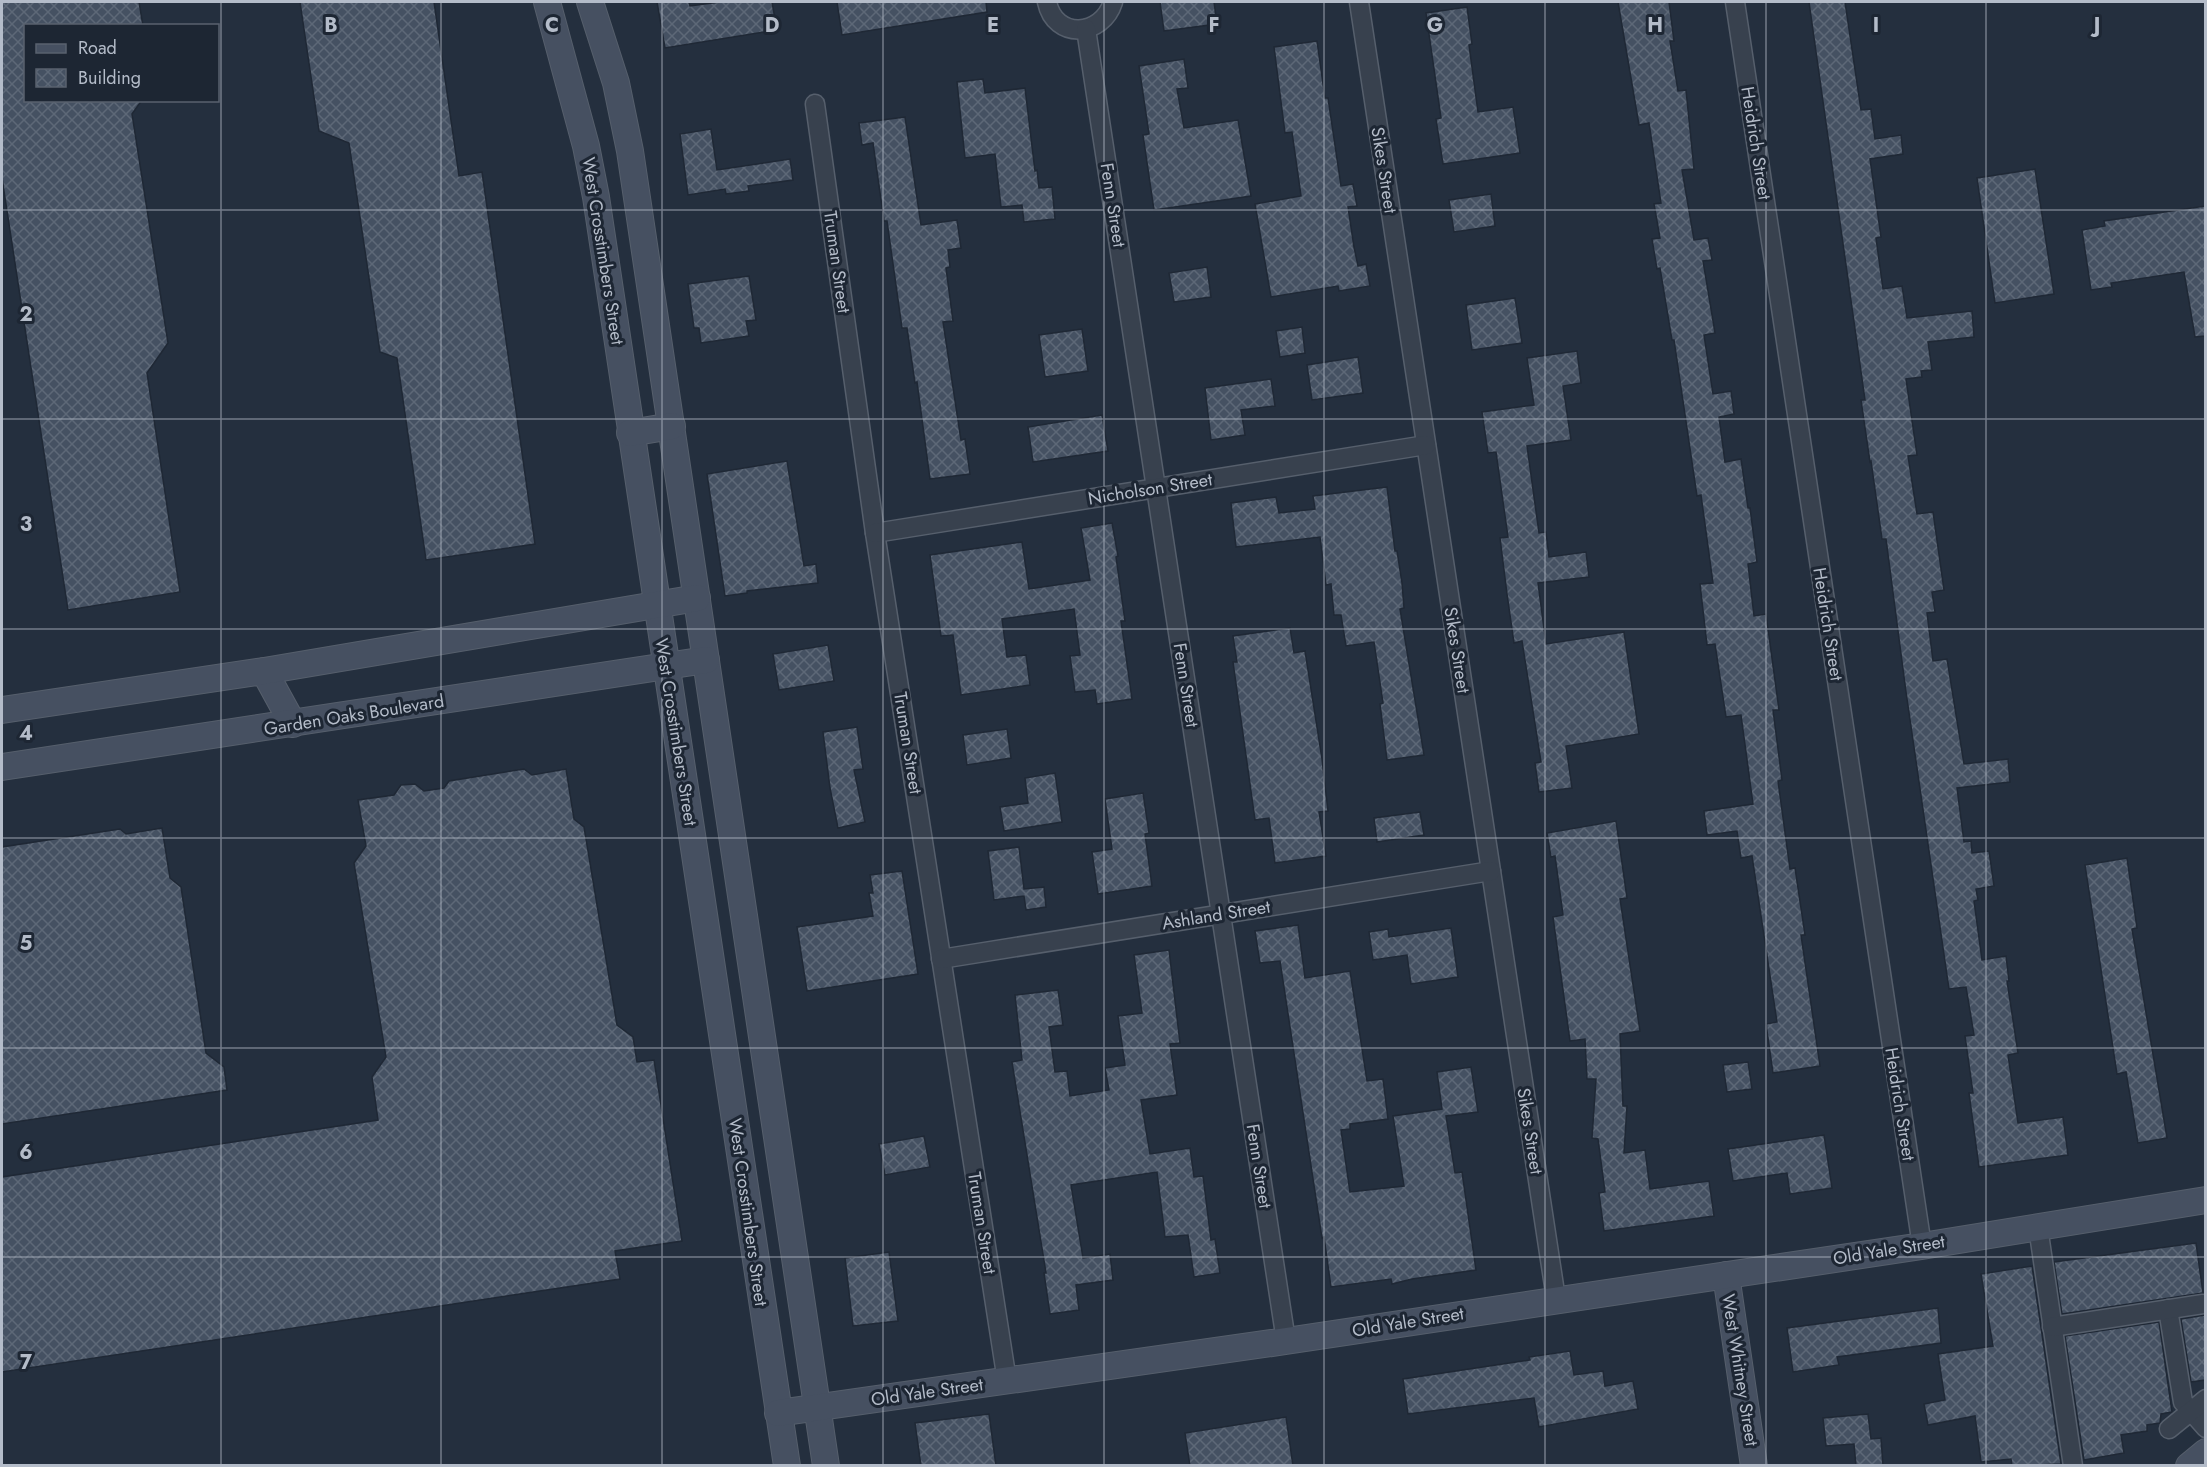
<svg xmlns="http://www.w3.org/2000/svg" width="2207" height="1467" viewBox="0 0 2207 1467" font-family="Jost,sans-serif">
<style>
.building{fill:url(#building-cross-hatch);stroke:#1f2835;stroke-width:1.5}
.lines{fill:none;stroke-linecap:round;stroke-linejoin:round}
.street-casing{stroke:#565f6c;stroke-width:21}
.secondary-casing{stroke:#565f6c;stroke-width:28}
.street{stroke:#38414e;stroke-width:18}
.secondary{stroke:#465061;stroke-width:26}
.grid{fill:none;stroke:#b4bcc9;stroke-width:1.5;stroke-opacity:0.55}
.labels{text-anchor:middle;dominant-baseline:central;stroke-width:6;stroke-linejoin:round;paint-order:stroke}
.street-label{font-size:18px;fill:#b4bcc9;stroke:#1d2633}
.grid-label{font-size:20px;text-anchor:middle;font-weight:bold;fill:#b4bcc9;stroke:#1d2633;stroke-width:6;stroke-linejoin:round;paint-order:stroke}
</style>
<defs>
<pattern id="building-cross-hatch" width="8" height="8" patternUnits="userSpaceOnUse" patternTransform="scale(1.5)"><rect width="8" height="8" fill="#455162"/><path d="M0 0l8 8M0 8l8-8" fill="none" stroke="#5d6877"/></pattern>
</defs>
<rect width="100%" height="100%" fill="#242f3e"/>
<g class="building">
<polygon points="2,2 139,2 143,26 26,26 26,100 142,100 132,114 168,343 147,373 180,592 68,610 2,178"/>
<polygon points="300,2 434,2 459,176 482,172 535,544 426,560 397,358 380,352 349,143 319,131"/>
<polygon points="657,2 689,2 690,6 720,2 772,2 777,30 665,48"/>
<polygon points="837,2 986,2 987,12 842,35"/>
<polygon points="1160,2 1214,2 1217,24 1164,31"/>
<polygon points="1618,2 1669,2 1674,41 1670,41 1678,91 1686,90 1694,169 1682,170 1694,240 1708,238 1712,260 1703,261 1715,333 1704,335 1713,394 1731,391 1734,414 1719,417 1725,462 1741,459 1748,508 1750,508 1757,562 1748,564 1754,616 1766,614 1779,710 1773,710 1782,780 1778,781 1790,869 1795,868 1805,935 1801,935 1820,1066 1773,1073 1766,1024 1777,1022 1752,856 1741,858 1737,831 1707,835 1704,811 1753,804 1741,715 1726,717 1715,644 1707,645 1700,584 1713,583 1701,495 1697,496 1674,340 1672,340 1660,268 1657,269 1652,239 1660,238 1654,204 1661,203 1649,123 1639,125"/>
<polygon points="1809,2 1845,2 1861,110 1871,109 1875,139 1901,135 1903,154 1870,159 1881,237 1876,238 1883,289 1902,286 1907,318 1972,311 1974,337 1928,342 1932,370 1921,371 1922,377 1906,379 1917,455 1908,456 1917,514 1933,512 1944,590 1932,592 1935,612 1927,613 1933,661 1947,659 1964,764 2008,759 2010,782 1957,788 1964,842 1971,841 1972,853 1989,851 1994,886 1976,889 1978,900 1974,901 1982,960 2006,956 2009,981 2007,981 2018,1053 2008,1055 2018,1123 2063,1117 2068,1155 1979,1167 1969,1093 1973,1093 1965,1036 1974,1035 1966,987 1949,989 1906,692 1886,539 1882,539 1871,461 1870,462 1861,400 1865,400"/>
<polygon points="1467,7 1472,44 1469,45 1478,112 1513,107 1520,153 1443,164 1436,119 1441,118 1426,13"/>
<polygon points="1317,41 1325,98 1328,98 1341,186 1353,184 1357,206 1348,207 1354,247 1358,266 1366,264 1370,286 1339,291 1338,286 1271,297 1255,204 1301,196 1292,132 1285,133 1274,47"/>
<polygon points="1184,59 1188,88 1177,89 1184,128 1238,120 1251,196 1154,210 1143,135 1149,134 1139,66"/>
<polygon points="983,79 985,93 1025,88 1035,171 1037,170 1039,188 1052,187 1055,219 1024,222 1022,205 1001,207 995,154 965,158 957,82"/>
<polygon points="905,117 921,225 957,220 961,248 948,250 950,267 946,268 953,321 943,322 961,440 965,439 970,474 930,479 917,382 915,383 907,328 902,328 887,221 884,221 873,143 862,145 859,123"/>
<polygon points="711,129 717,170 790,159 793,180 748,186 749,191 726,194 725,189 688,195 680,134"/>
<polygon points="2035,169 2054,294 1995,303 1977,178"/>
<polygon points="1491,194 1495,226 1454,232 1449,200"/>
<polygon points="2205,206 2205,336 2195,337 2184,272 2111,283 2112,287 2091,290 2082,230 2105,226 2104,221"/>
<polygon points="1207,267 1211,297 1174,302 1169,273"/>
<polygon points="749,276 756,320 746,321 749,336 701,343 699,328 694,328 688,284"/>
<polygon points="1515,298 1522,343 1472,350 1466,305"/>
<polygon points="1302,327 1305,353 1280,357 1276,331"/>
<polygon points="1082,329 1088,371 1045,377 1039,335"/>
<polygon points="1577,351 1581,383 1563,386 1571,440 1527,446 1539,533 1546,532 1549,557 1586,552 1589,577 1538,583 1546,644 1624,632 1639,734 1566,746 1572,788 1539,792 1535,763 1541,762 1522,641 1514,643 1507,594 1500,538 1508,537 1496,452 1488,453 1482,412 1534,405 1527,358"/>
<polygon points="1358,357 1363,393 1312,400 1307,365"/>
<polygon points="1271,379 1275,406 1241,410 1245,435 1211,440 1205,388"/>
<polygon points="1102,415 1108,451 1033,462 1028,427"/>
<polygon points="787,461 804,566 816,564 818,583 747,591 747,593 725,596 707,474"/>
<polygon points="1387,487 1395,551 1397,551 1402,583 1404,608 1400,609 1424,755 1387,760 1380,704 1383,703 1374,642 1346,646 1341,615 1334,615 1331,584 1326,585 1320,537 1236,547 1231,503 1276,497 1279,513 1315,509 1313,496"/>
<polygon points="1112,523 1118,556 1116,557 1125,621 1121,621 1132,699 1097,704 1095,690 1075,692 1070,656 1080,655 1074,609 1002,619 1007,657 1026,655 1030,685 961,695 953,635 941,636 930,555 1022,542 1029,589 1090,580 1081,528"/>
<polygon points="1290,628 1294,653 1305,651 1322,759 1328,811 1319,812 1326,856 1275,863 1269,818 1255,820 1233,662 1237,662 1233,636"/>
<polygon points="828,645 834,681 779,690 773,654"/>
<polygon points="857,727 863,769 854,770 865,822 838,828 830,788 823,732"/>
<polygon points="1007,729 1011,758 967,765 963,735"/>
<polygon points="524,769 532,775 566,769 574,819 584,827 617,1025 633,1037 637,1062 654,1060 682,1241 615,1251 620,1279 2,1372 2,1177 378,1120 372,1077 386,1057 354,863 366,846 358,800 394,795 401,785 415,784 424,791 444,788 449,781"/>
<polygon points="1055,773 1062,822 1004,831 1000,807 1028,803 1025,778"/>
<polygon points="1143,793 1149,833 1145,834 1152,886 1098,894 1092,852 1112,849 1105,799"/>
<polygon points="1420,812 1424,835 1377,842 1374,818"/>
<polygon points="1616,821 1627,898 1620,899 1640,1031 1620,1034 1623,1106 1627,1106 1624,1153 1645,1150 1650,1189 1709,1181 1714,1216 1604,1231 1599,1193 1605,1192 1598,1139 1592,1138 1596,1079 1587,1079 1585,1039 1570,1041 1553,917 1563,915 1555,856 1551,857 1547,833"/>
<polygon points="162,828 170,878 181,887 206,1053 224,1067 227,1090 2,1124 2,847 120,829 126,834"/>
<polygon points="1019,847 1024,889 1044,887 1046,907 1026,910 1024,896 994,900 988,851"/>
<polygon points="2127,858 2137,928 2132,929 2167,1138 2138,1143 2126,1072 2117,1074 2085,865"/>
<polygon points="902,871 918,974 807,991 797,927 873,916 869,893 873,893 870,875"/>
<polygon points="1298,925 1305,978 1350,971 1367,1081 1383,1079 1388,1119 1350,1124 1350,1129 1341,1130 1350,1192 1404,1186 1393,1116 1442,1109 1437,1072 1471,1067 1478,1112 1446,1116 1455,1173 1462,1172 1476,1270 1412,1279 1392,1284 1391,1279 1331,1287 1324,1237 1322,1238 1280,961 1260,963 1255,931"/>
<polygon points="1451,928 1458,977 1411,984 1407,955 1373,960 1369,932 1388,929 1389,937"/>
<polygon points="1169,950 1180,1043 1170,1044 1177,1095 1141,1100 1150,1154 1190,1148 1194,1177 1203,1176 1211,1240 1215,1239 1220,1273 1194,1277 1188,1235 1165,1237 1157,1172 1071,1185 1083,1258 1110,1254 1113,1280 1076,1285 1079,1310 1050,1314 1044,1273 1046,1273 1012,1062 1022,1060 1015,995 1058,990 1063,1025 1049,1027 1055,1072 1067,1071 1070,1096 1109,1090 1105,1068 1125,1065 1118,1016 1142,1013 1134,955"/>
<polygon points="1748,1062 1752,1089 1727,1092 1723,1065"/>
<polygon points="1824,1135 1832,1188 1790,1194 1787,1173 1733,1181 1728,1149"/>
<polygon points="924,1136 930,1167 885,1175 879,1144"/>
<polygon points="2196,1243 2203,1293 2062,1314 2054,1262"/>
<polygon points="889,1252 898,1321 853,1326 845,1258"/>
<polygon points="2032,1266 2061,1464 2012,1466 2011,1459 1981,1462 1975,1416 1928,1425 1924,1404 1945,1400 1938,1354 1993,1346 1981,1274"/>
<polygon points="1938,1308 1941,1343 1837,1357 1839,1365 1793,1372 1787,1328"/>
<polygon points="2205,1315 2205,1380 2191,1382 2181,1319"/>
<polygon points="2159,1322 2172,1412 2161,1414 2160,1423 2147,1425 2147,1431 2121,1435 2124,1453 2084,1460 2065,1336"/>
<polygon points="1570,1351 1574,1375 1603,1371 1605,1386 1633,1381 1638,1409 1539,1427 1534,1398 1408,1414 1403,1379 1530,1360 1529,1357"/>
<polygon points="989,1414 996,1466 921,1466 915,1423"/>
<polygon points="1868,1414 1871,1439 1881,1438 1883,1466 1856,1466 1854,1444 1826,1446 1823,1418"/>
<polygon points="1286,1417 1293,1466 1190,1466 1185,1433"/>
</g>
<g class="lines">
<g class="street-casing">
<g id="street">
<path d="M1047,2C1055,40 1102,37 1113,2"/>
<polyline points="1359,2 1556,1299"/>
<polyline points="1735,2 1922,1246"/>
<polyline points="1086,29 1286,1341"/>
<polyline points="815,104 875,533 1007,1381"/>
<polyline points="875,533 1426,445"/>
<polyline points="941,959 1491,871"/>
<polyline points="2038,1227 2073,1466"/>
<polyline points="2168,1309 2183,1402 2206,1428"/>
<polyline points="2052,1327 2203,1304"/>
<polyline points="2169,1429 2206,1399"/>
</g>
</g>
<g class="secondary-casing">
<g id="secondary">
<polyline points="547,2 586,146 596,197 787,1466"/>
<polyline points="590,2 616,83 630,151 826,1466"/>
<polyline points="630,433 672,426"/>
<polyline points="264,671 293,724"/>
<polyline points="2,710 264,671 697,598"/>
<polyline points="2,767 706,660"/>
<polyline points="1726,1275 1754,1466"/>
<polyline points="778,1413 1286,1341 1922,1246 2206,1200"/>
<polyline points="2189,1466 2206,1452"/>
</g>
</g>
<use href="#street" class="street"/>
<use href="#secondary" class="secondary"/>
</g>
<path class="grid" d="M221,2V1466M441,2V1466M662,2V1466M883,2V1466M1104,2V1466M1324,2V1466M1545,2V1466M1766,2V1466M1986,2V1466M2,210H2206M2,419H2206M2,629H2206M2,838H2206M2,1048H2206M2,1257H2206"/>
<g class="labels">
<g class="street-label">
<text transform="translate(1756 143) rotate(81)">Heidrich Street</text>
<text transform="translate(1384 170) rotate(81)">Sikes Street</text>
<text transform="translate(1113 205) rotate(81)">Fenn Street</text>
<text transform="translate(603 251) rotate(81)">West Crosstimbers Street</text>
<text transform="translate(837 262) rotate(82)">Truman Street</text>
<text transform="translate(1150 489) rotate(-9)">Nicholson Street</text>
<text transform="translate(1828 624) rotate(81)">Heidrich Street</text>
<text transform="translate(1457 650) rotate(81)">Sikes Street</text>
<text transform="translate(1186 685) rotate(81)">Fenn Street</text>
<text transform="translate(354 715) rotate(-9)">Garden Oaks Boulevard</text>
<text transform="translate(676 732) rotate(81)">West Crosstimbers Street</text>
<text transform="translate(908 743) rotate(81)">Truman Street</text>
<text transform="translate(1216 915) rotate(-9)">Ashland Street</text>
<text transform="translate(1900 1104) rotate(81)">Heidrich Street</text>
<text transform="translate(1530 1131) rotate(81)">Sikes Street</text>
<text transform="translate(1259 1166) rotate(81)">Fenn Street</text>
<text transform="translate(748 1212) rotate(82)">West Crosstimbers Street</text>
<text transform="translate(982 1223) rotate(81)">Truman Street</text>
<text transform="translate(1889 1250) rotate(-9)">Old Yale Street</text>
<text transform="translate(1408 1322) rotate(-9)">Old Yale Street</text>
<text transform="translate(1740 1370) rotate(81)">West Whitney Street</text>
<text transform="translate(927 1392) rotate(-8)">Old Yale Street</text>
</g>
</g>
<g class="grid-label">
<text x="331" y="32">B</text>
<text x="552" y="32">C</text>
<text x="772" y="32">D</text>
<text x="993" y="32">E</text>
<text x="1214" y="32">F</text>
<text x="1435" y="32">G</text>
<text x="1655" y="32">H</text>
<text x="1876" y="32">I</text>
<text x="2097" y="32">J</text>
<text x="26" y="321">2</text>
<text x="26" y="531">3</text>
<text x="26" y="740">4</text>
<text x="26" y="950">5</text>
<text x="26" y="1159">6</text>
<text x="26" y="1369">7</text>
</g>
<rect width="2207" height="1467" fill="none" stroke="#b4bcc9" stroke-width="6"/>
<rect x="24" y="24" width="195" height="78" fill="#1d2633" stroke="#59626f" stroke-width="1.5"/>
<rect x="36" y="44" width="30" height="9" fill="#465061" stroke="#59626f" stroke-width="1.5"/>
<text x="78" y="54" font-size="18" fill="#b4bcc9">Road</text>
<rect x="36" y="69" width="30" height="18" fill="url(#building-cross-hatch)" stroke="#59626f" stroke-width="1.5"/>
<text x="78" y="84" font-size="18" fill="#b4bcc9">Building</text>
</svg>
